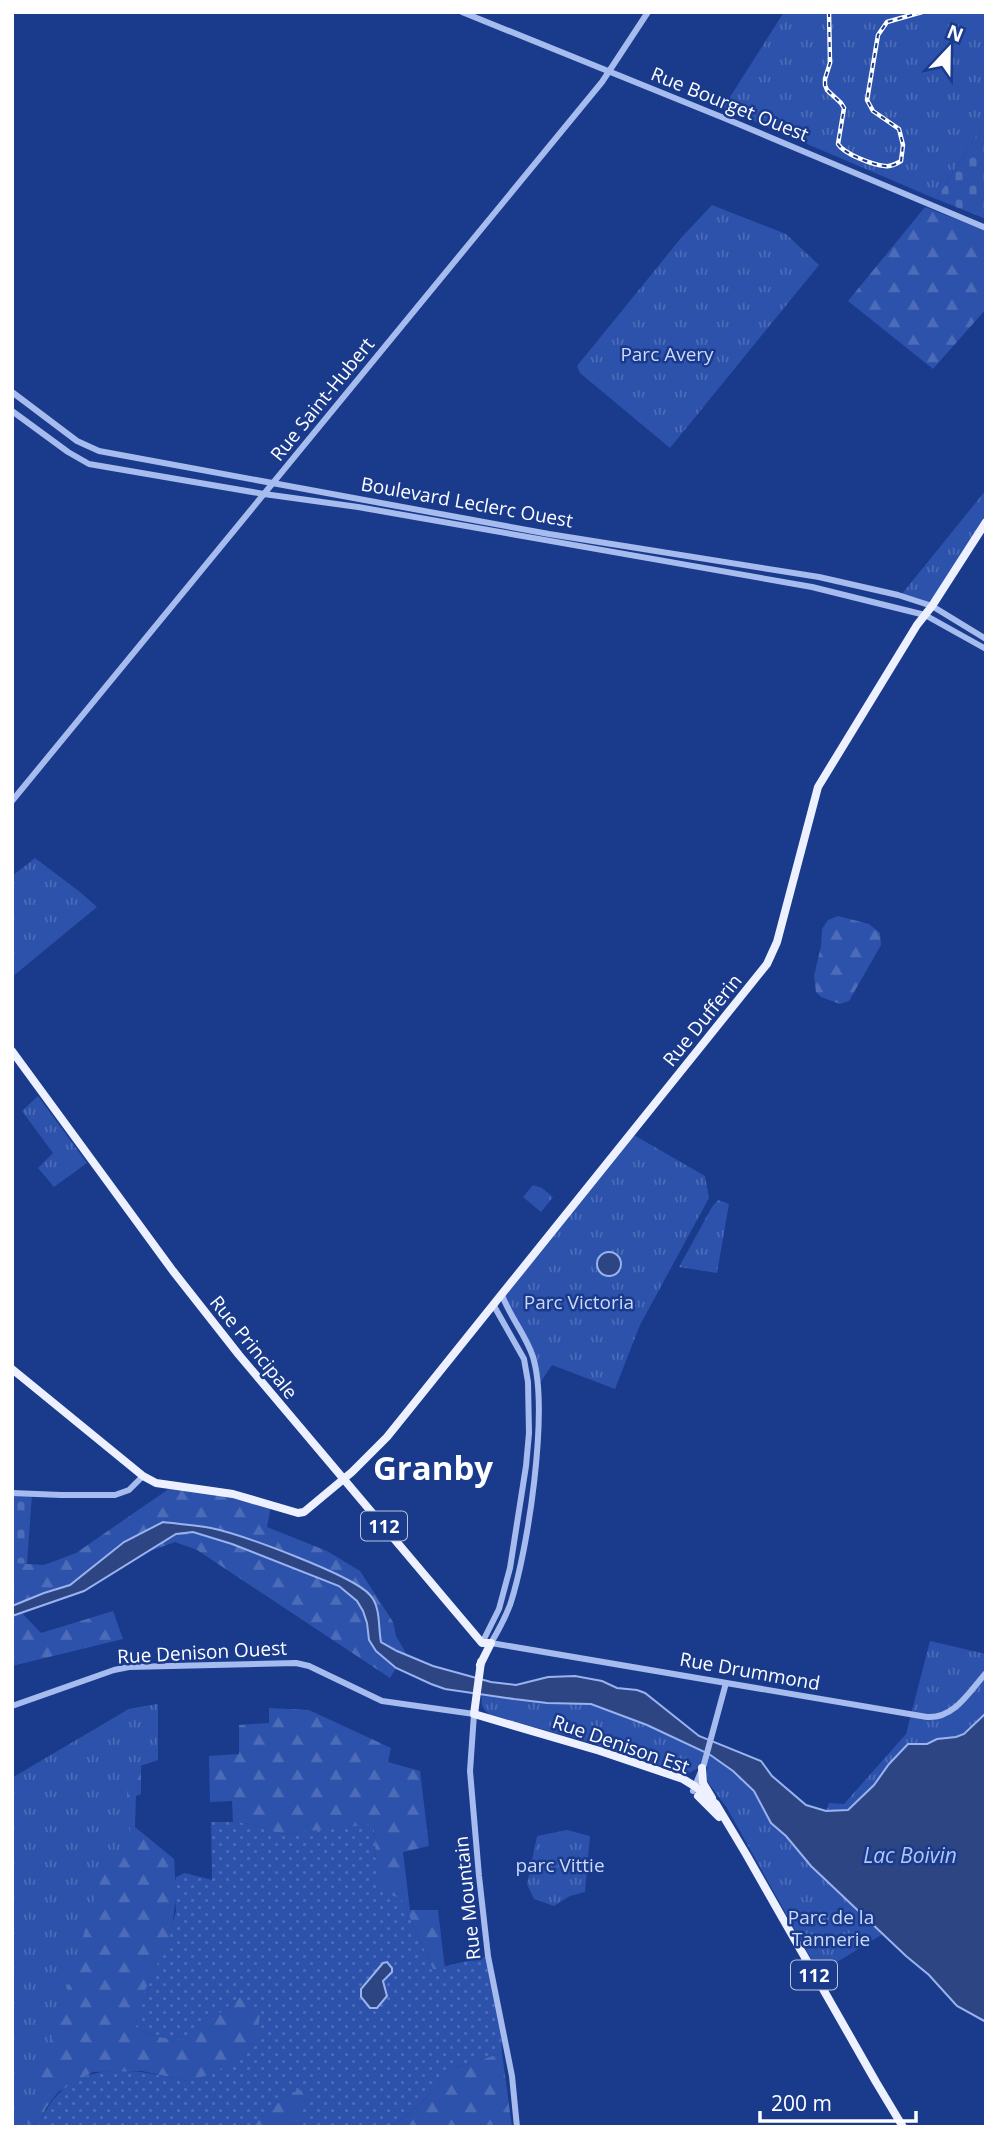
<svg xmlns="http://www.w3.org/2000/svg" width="998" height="2139" viewBox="0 0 998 2139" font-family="'Open Sans',sans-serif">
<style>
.grass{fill:url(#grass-dots)}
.forest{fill:url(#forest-firs)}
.cemetery{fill:url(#cemetery-stones)}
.park{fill:url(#park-tufts)}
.water{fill:#2e4583;stroke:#99b3f0;stroke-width:2}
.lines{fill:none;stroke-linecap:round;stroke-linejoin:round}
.minor{stroke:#a6bbee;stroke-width:6}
.major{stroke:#edf1ff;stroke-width:8}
.rail-casing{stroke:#fff;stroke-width:4.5}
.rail{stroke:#1a3a8c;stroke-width:2;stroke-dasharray:5;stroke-linecap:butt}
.labels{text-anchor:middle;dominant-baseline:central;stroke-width:5;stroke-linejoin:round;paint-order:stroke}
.shield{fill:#1a3a8c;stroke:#bac4dc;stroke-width:2}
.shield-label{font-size:18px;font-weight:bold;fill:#fff}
.street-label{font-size:19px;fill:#fff;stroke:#1a3a8c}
.park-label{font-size:19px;fill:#ccd9fa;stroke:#1a3a8c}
.water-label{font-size:21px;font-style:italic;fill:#b2c6f5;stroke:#1a3a8c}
.town-label{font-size:33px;font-weight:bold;fill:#fff;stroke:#1a3a8c}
</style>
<defs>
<pattern id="grass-dots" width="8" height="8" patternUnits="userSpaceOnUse" patternTransform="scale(1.75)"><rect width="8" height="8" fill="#2d52ab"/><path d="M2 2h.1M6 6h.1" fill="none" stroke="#4c6cb8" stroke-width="1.8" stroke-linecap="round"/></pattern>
<pattern id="forest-firs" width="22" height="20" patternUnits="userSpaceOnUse" patternTransform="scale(1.75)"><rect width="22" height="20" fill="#2d52ab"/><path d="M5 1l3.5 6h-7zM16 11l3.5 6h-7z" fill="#4c6cb8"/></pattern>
<pattern id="cemetery-stones" width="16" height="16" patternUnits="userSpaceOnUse" patternTransform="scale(1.75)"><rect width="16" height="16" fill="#2d52ab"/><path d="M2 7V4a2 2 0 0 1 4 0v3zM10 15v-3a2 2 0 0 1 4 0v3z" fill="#4c6cb8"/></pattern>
<pattern id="park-tufts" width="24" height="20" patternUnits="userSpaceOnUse" patternTransform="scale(1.75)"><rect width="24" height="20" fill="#2d52ab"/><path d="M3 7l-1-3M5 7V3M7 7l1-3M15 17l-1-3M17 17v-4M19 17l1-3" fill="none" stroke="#4c6cb8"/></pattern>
</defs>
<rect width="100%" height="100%" fill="#1a3a8c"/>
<path class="grass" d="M211,1822H233L252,1824L281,1834L374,1823L376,1862L402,1900L433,1969L488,1956L501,2019L502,2053L455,2068L418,2106L391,2127H290L298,2120L288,2094L251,2127H38C66,2056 127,2067 188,2081L242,1995L187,2041C169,2039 151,2038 136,2027L137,2008L167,1941L176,1911L174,1888L176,1877L185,1873L212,1880Z"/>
<g class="forest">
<polygon points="925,207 986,231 986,309 933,369 848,301"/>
<polygon points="838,916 869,924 880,933 881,945 849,1001 840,1004 821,997 816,992 814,976 821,946 822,929 828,920"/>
<polygon points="173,1486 202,1488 271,1506 267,1527 327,1551 360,1571 393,1622 396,1636 407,1655 381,1642 369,1594 347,1578 252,1541 211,1528 124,1542 70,1585 44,1593 12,1606 12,1563 44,1565 76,1553"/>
<path d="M193,1532C228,1542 261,1555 295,1569C316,1577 341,1583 357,1601C369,1615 364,1628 370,1641C375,1653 388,1659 396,1668L390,1678L197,1550L175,1542L139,1555L176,1534Z"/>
<polygon points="113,1611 123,1639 12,1666 12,1616 22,1613 41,1633"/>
<path d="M158,1704L141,1761V1794L136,1796L135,1827L174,1859C176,1886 177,1913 168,1940C157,1970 138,1994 136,2027C151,2038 169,2039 187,2040L242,1995L260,2013L257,2036L241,2054L215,2073L188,2081L142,2071L93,2072L58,2092L46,2108L38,2127H12V1778L129,1709Z"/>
<polygon points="269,1708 309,1710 391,1748 388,1762 420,1771 429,1846 403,1852 410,1910 438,1910 445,1969 433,1969 402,1900 382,1890 376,1862 374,1824 281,1834 252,1824 233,1822 232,1801 210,1802 209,1756 239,1754 239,1725 269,1723"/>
<polygon points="502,2053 512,2127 391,2127 418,2106 455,2068"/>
<polygon points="306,2088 310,2095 298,2120 290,2127 251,2127 288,2094"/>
</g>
<g class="cemetery">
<polygon points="986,120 986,219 936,199"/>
<polygon points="12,1493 32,1494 27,1564 12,1563"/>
</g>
<g class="park">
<polygon points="784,12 986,12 986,120 936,199 723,108"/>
<polygon points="712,205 786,234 819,265 670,448 580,373 577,366 681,238"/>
<polygon points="986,490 986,521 932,606 901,595"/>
<polygon points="35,858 80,892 97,907 12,977 12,876"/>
<polygon points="38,1096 87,1163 54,1187 38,1168 53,1153 22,1111"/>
<polygon points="632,1134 705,1176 709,1198 640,1325 615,1389 552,1365 540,1383 534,1354 503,1296"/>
<polygon points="533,1185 542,1188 553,1197 541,1212 523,1197"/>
<polygon points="718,1200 729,1204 717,1273 679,1267 712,1207"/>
<polygon points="930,1641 986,1654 986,1713 964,1734 956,1737 937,1739 927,1744 908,1744 889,1764 874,1785 848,1810 826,1811 829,1803 844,1804 906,1734"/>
<path d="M482,1693L547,1703L591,1704L647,1725L709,1754L733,1771L754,1791L771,1823L786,1836L811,1866L883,1934L819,1973L727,1808L707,1781V1767L702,1766L687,1774L578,1739L491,1715C481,1709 481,1704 482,1693Z"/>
<polygon points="158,1704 158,1760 125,1771 131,1840 106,1862 27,2119 28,2127 12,2127 12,1778 129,1709"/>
<polygon points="567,1830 590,1836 585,1892 570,1896 554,1906 534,1899 527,1884 537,1836"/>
</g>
<g class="water">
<circle cx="609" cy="1264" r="12"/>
<path d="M163,1522C178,1524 195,1525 211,1528C240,1534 353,1575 370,1595C381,1607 378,1627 381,1642L397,1651L433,1666L491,1682L516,1685L548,1677L575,1676L602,1681L617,1688L637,1690L645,1693L699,1736L761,1761L772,1776L806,1805L826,1811L848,1810L874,1785L889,1764L908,1744H927L937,1739L956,1737L964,1734L986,1713V2022L957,2006L929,1975L906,1956L811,1866L786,1836L771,1823L754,1791L733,1771L709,1754L647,1725L591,1704L547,1703L514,1699L445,1689L431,1684L396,1668L376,1651L369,1640L367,1623L363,1611L357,1601L339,1586L232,1544L193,1532L176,1534L84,1591L12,1616V1606L44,1593L70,1585L124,1542Z"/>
<polygon points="387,1962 392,1968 392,1972 383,1981 387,1996 377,2008 370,2008 361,1997 361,1989 383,1963"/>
</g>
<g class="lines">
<g class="minor">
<polyline points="462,12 724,118 986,228"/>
<polyline points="12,392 77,441 99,451 549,534 819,577 898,595 932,606 986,639"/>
<polyline points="12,411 68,452 89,464 264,494 358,507 812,587 925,615 986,649"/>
<polyline points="12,801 602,82 648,12"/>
<path d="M502,1295C510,1317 526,1335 533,1357C549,1411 528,1551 510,1605C505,1618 498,1631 491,1643L927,1717C954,1719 969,1692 986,1673"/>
<polyline points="12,1493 61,1495 115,1495 129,1490 143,1476"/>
<polyline points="482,1643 499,1609 510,1568 526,1466 529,1433 528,1382 524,1359 494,1306"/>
<polyline points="12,1706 114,1670 129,1667 296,1663 309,1666 382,1701 474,1714 470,1771 479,1876 488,1956 512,2076 517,2127"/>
<polyline points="693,1791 704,1764 726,1683"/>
</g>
<g class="major">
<polyline points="12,1051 173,1271 239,1355 482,1643 491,1643 480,1665"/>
<polyline points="12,1369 143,1476 156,1483 233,1494 298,1513 304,1512 352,1472 387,1437 416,1401 767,964 777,942 818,787 917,625 932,606 986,522"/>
<polyline points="481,1662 474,1714 600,1751 683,1779 696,1787 716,1804 746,1854 876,2082 903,2127"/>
<polyline points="702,1768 703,1783 712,1798"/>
<polyline points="698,1796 719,1817"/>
</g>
<g class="rail-casing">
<path id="rail" d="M829,12L830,63L825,79V85L827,90L841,103L844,108L838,144C844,154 873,165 885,166C891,167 896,164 901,161L903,145L899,129L873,111L867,100L878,35L887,22L922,12"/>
</g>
<use href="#rail" class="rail"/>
</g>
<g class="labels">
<g class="shield">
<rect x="361" y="1511.5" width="46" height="29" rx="5"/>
<rect x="791" y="1960.5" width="46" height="29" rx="5"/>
</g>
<g class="shield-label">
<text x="384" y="1526">112</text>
<text x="814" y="1975">112</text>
</g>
<g class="street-label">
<text transform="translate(730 104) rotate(22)">Rue Bourget Ouest</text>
<text transform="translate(322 399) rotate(-51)">Rue Saint-Hubert</text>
<text transform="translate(467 502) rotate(10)">Boulevard Leclerc Ouest</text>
<text transform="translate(702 1020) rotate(-51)">Rue Dufferin</text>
<text transform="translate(254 1347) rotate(51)">Rue Principale</text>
<text transform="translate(202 1652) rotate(-3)">Rue Denison Ouest</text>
<text transform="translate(750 1671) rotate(10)">Rue Drummond</text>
<text transform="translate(621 1744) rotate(19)">Rue Denison Est</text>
<text transform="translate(467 1898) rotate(-96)">Rue Mountain</text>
</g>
<g class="park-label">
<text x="667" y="354">Parc Avery</text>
<text x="579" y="1302">Parc Victoria</text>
<text x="560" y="1865">parc Vittie</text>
<text x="831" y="1917">Parc de la<tspan x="831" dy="22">Tannerie</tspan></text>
</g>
<g class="water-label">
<text x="910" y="1855">Lac Boivin</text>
</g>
<g class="town-label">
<text x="433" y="1467">Granby</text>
</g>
</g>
<rect width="998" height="2139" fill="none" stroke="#ffffff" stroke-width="28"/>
<g transform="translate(949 49) rotate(22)" stroke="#1a3a8c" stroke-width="5" paint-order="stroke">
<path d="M0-5L12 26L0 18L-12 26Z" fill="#ffffff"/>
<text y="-10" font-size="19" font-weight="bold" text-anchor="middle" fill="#ffffff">N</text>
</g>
<path d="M760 2111v10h156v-10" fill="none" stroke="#ffffff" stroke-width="3.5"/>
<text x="771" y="2111" font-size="21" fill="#ffffff" stroke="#1a3a8c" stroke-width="5" paint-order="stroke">200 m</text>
</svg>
